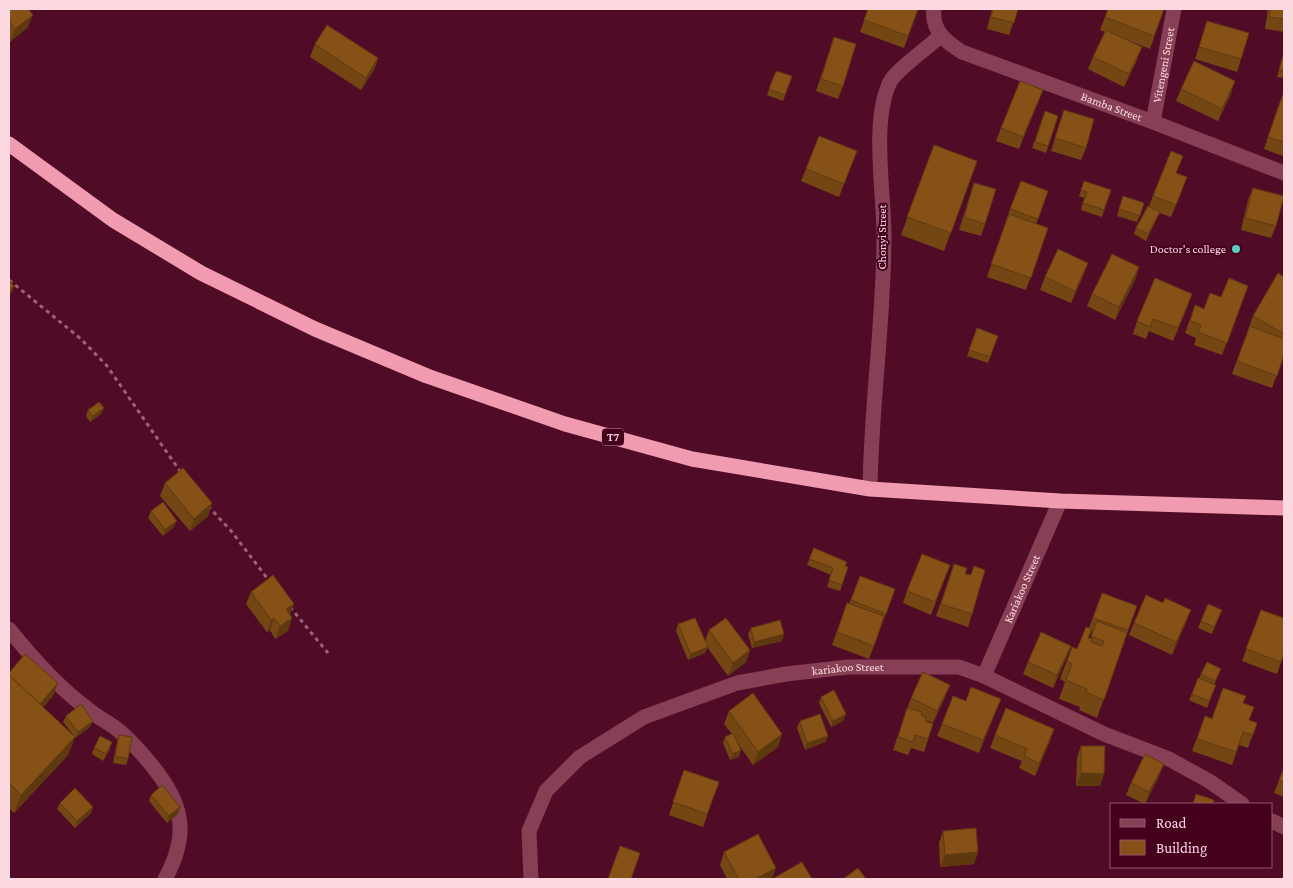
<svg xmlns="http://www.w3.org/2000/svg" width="1293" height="888" viewBox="0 0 1293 888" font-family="'Crimson Pro',serif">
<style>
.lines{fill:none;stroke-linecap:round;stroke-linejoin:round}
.path{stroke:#9a6476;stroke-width:3;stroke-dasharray:4 4;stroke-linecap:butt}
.street{stroke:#863f54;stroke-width:15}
.highway{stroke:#f19bb1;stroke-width:15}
.wall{fill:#734614;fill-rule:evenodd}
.shaded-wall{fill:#5e3910}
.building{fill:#865117;stroke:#5e3910}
.poi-dot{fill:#59cebe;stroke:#44001d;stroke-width:2}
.labels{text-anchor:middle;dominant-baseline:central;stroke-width:4;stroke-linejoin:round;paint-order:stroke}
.shield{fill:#44001d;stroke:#c598a6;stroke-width:1}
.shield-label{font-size:11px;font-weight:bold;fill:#fcd9e1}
.street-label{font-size:12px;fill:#fcd9e1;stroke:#44001d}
.poi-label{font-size:12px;fill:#fcd9e1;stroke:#44001d;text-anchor:end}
</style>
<rect width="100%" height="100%" fill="#500c26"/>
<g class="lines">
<g class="path">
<polyline points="9,280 81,339 107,366 182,474"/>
<polyline points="208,506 232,532 270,582"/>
<polyline points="290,607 328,653"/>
</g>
<g class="street">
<path id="s1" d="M934,9C931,30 946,42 962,52L1153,122L1284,173"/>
<path id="s2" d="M1153,122L1174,9"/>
<path d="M870,489C871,405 884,321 884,236C884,192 871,121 890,82C895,71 930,46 940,36"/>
<path d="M9,629C32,658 59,688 89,710C97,717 106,721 114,727C127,736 139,750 149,762C182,801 191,832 165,879"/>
<path id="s3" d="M984,676L1060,501"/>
<polyline points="1272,821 1284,827"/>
<path id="s4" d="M531,879L529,831L546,791L580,757L644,717L737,683L786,674L848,667H959L984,676L1104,734L1169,759L1209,781L1242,804"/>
</g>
<polyline class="highway" points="9,144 113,220 201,273 315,329 427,376 565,424 692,459 870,489 1060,501 1284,508"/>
</g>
<g class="wall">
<polygon points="9,9 28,27 10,42 9,40"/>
<polygon points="868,9 918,9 904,48 860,32"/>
<polygon points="992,9 1018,9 1009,35 987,29"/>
<polygon points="1108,9 1164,9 1150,49 1125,39 1137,60 1124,87 1088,69 1093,57 1105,32 1100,30"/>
<polygon points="1268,9 1284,9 1284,32 1265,29"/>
<polygon points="1207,21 1241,59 1237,72 1195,59"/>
<polygon points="834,37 843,86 838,99 816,91"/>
<polygon points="315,44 378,58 374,70 361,90 310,57"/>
<polygon points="1284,52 1284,78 1277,77"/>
<polygon points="776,71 792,76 783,101 767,95"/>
<polygon points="1181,89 1231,94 1218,121 1176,101"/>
<polygon points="1284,95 1284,153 1283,156 1264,149 1278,107"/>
<polygon points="1038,102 1019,149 996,141 1001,128"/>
<polygon points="1064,110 1086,148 1081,160 1051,151"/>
<polygon points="1045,111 1058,116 1046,153 1032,148"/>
<polygon points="934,145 977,161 944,251 901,235"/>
<polygon points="852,163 839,197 801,181 806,169"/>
<polygon points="1177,173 1182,190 1171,217 1159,213 1157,218 1146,241 1134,234 1136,228 1149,206 1153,196"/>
<polygon points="1084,181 1111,190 1102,217 1081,210 1084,198 1079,196"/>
<polygon points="974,183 985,224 981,236 959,230 970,195"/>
<polygon points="1253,188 1276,226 1271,238 1241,230 1248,200"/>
<polygon points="1048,191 1036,224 1048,228 1026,290 987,277 1010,209"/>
<polygon points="1123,196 1144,203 1137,222 1117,216"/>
<polygon points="1139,267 1135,280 1115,320 1087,306 1092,294"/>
<polygon points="1083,276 1071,303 1040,290 1045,277"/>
<polygon points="1284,277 1284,355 1272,388 1232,374 1253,316"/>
<polygon points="1248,286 1222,355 1194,345 1196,338 1185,333 1195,305 1204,309 1221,297"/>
<polygon points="1188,306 1173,341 1149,331 1146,339 1133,334 1137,321"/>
<polygon points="977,328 998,336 988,363 967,356"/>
<polygon points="88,410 101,414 90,422 86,416"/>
<polygon points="165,483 212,503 208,516 190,531 160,496"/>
<polygon points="151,511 174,527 163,536 148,518"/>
<polygon points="814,548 848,567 840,591 827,587 831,575 807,565"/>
<polygon points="950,565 931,615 903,603 907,591"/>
<polygon points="965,574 972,614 968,627 936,616 950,576"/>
<polygon points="860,576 895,589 869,659 832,645 847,603 849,604"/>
<polygon points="251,592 294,604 290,614 292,618 288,631 275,639 270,630 267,632 246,604"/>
<path d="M1102,593L1137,606L1097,718L1079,710L1080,707L1059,699L1065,682L1060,679L1072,647L1077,649L1089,628ZM1091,631L1093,632L1091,639L1089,638Z"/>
<polygon points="1222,610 1212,634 1198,628 1201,621"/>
<polygon points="1261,610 1284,654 1277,674 1242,661"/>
<polygon points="1186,622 1172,655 1129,635 1134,623"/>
<polygon points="678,624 705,641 709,630 750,650 746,662 728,676 707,647 705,653 688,660 676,631"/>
<polygon points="751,628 782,641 752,648 748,634"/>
<polygon points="1071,646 1066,659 1053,688 1023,674 1028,662"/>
<polygon points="1221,669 1214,685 1216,685 1207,708 1189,700 1201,674"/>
<polygon points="9,673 58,683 53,696 43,707 75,737 63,722 66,716 93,721 90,727 75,738 75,737 68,755 14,813 9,808"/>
<polygon points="821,697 846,714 843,721 831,727 819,703"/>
<polygon points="945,697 933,723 925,720 925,721 933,724 924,752 911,748 908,755 893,750 911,698"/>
<polygon points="1243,703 1249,720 1257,723 1248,748 1239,745 1232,765 1192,751 1205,716 1212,719"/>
<polygon points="729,711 782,734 778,747 753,765 737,742 739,757 730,760 723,743 725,737 732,734 724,724"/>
<polygon points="996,711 979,753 937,736 942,724"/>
<polygon points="800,721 828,736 825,742 805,750 797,728"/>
<polygon points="119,735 128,759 126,765 113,763 117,741"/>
<polygon points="995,735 1050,741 1035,776 1019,768 1022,761 990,748"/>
<polygon points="1081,746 1104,774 1100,786 1076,786 1077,758"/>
<polygon points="94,748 110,749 103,761 92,754"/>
<polygon points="1164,764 1159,776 1145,804 1126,795 1131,783"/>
<polygon points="1284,768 1284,797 1274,793"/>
<polygon points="684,770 719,782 703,827 669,815"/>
<polygon points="151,795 178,814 167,823 149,801"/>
<polygon points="60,803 93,807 91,813 75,828 57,809"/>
<polygon points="943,831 978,852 974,864 940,867 939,843"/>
<polygon points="724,852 772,879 812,879 727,879 720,865"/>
</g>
<g class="shaded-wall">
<polygon points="33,15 28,27 10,42 15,29"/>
<polygon points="1142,47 1137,60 1124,87 1129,74"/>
<polygon points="378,58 374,70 361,90 366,78"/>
<polygon points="1235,81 1231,94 1218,121 1222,109"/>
<polygon points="1043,90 1038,102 1019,149 1023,137"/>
<polygon points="1160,212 1157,218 1146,241 1148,234"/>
<polygon points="1088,263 1083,276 1071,303 1075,291"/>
<polygon points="1139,267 1135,280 1115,320 1119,307"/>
<polygon points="14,286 12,292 9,296 9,292"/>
<polygon points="104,408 101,414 90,422 93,416"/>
<polygon points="212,503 208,516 190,531 194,519"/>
<polygon points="177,521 174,527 163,536 165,529"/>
<polygon points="294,604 289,617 286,609"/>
<polygon points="1191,610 1186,622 1172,655 1176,642"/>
<polygon points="274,618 270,630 267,632 271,620"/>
<polygon points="292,618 288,631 275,639 280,626"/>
<polygon points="784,634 782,641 752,648 754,642"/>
<polygon points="1071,646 1066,659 1053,688 1057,675"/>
<polygon points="708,647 705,653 688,660 691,654"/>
<polygon points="750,650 746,662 728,676 733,663"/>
<polygon points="58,683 53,696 32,720 37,707"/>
<polygon points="950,685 945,697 933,723 937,711"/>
<polygon points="1001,699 996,711 979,753 983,740"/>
<polygon points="846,714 843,721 831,727 833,721"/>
<polygon points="93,721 90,727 75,738 78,732"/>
<polygon points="1054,729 1050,741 1035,776 1039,764"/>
<polygon points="782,734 778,747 753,765 758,752"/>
<polygon points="828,736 825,742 805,750 807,743"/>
<polygon points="75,737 68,755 14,813 21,795"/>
<polygon points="112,742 110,749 103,761 106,754"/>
<polygon points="741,750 739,757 730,760 733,754"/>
<polygon points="1164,764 1159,776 1145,804 1149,792"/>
<polygon points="1081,773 1104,774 1100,786 1076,786"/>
<polygon points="93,807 91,813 75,828 77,821"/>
<polygon points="180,807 178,814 167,823 169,816"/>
<polygon points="978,852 974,864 940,867 945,855"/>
<polygon points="776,868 772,879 755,879"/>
</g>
<g class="building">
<polygon points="9,9 28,9 33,15 15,29 9,21"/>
<polygon points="868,9 918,9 908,36 864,20"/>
<polygon points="993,9 1018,9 1014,23 991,17"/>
<polygon points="1108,9 1164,9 1154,36 1105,17"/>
<polygon points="1271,9 1284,9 1284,19 1269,17"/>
<polygon points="1207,21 1249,33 1241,59 1199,47"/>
<polygon points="327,25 378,58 366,78 315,44"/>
<polygon points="1106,30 1142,47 1129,74 1093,57"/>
<polygon points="834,37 856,44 843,86 821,79"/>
<polygon points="1284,52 1284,71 1279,70"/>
<polygon points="1194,61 1235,81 1222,109 1181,89"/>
<polygon points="776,71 792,76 785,95 769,89"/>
<polygon points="1020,81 1043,90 1023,137 1001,128"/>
<polygon points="1283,94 1284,95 1284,142 1268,137"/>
<polygon points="1064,110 1094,119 1086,148 1055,138"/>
<polygon points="1045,111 1058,116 1048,146 1035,142"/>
<polygon points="819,136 857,151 844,184 806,169"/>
<polygon points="934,145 977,161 951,233 907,217"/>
<polygon points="1171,151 1183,156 1176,173 1187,177 1176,205 1153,196"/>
<polygon points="1021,181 1048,191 1038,219 1010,209"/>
<polygon points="1084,181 1111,190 1104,210 1083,203 1087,192 1081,190"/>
<polygon points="974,183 996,189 985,224 964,217"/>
<polygon points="1253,188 1284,196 1276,226 1245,218"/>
<polygon points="1123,196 1144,203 1140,216 1119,209"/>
<polygon points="1148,206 1160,212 1148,234 1136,228"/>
<polygon points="1009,214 1048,228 1031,278 991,264"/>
<polygon points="1058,249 1088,263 1075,291 1045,277"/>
<polygon points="1112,254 1139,267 1119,307 1092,294"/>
<polygon points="1278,273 1284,277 1284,334 1253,316"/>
<polygon points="1155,278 1192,294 1178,328 1153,319 1150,327 1137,321"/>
<polygon points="1229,278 1248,286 1227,343 1198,332 1201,325 1190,321 1195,305 1204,309 1210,293 1221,297"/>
<polygon points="9,280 14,286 9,292"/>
<polygon points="1250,326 1284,339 1284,355 1277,376 1237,361"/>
<polygon points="977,328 998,336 990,357 969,350"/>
<polygon points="99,402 104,408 93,416 88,410"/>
<polygon points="183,468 212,503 194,519 165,483"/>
<polygon points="163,502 177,521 165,529 151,511"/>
<polygon points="814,548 847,562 845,566 848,567 842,585 829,580 833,568 809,559"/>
<polygon points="922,554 950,565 935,602 907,591"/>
<polygon points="954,564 967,568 965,574 971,575 974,566 985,570 972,614 941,604"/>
<polygon points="273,575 294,604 286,609 292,618 280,626 274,618 271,620 251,592"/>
<polygon points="860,576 895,589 886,614 851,600"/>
<polygon points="1102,593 1137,606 1128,630 1093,618"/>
<polygon points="1146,595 1163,603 1165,598 1191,610 1176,642 1134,623"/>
<polygon points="847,603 884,616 874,646 837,632"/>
<polygon points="1208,604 1222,610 1214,627 1201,621"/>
<polygon points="1261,610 1284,618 1284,654 1281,662 1246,649"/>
<polygon points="695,618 708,647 691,654 678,624"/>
<polygon points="726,618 750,650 733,663 709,630"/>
<polygon points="780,620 784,634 754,642 751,628"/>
<polygon points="1097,621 1127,633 1104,700 1086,692 1087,689 1066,680 1072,664 1067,661 1072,647 1077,649 1086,627 1092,629 1088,638 1092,639 1091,642 1102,646 1104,641 1091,636"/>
<polygon points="1041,632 1071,646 1057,675 1028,662"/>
<polygon points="25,654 58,683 40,704 9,675 9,673"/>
<polygon points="1207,662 1221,669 1215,681 1201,674"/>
<polygon points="923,672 950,685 937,711 911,698"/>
<polygon points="9,675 75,737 21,795 9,783"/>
<polygon points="1198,678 1216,685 1209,701 1192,694"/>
<polygon points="971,687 1001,699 983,740 942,724 953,696 966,701"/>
<polygon points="1223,688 1246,696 1243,703 1254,707 1249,720 1257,723 1253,735 1243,732 1236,752 1197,739 1205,716 1212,719"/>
<polygon points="834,690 846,714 833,721 821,697"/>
<polygon points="753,693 782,734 758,752 729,711"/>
<polygon points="81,704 93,721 78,732 66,716"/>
<polygon points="907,708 922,712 921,715 926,717 925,721 933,724 928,739 915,735 913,742 898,737"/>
<polygon points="1006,708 1054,729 1039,764 1024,755 1027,749 995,735"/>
<polygon points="820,714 828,736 807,743 800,721"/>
<polygon points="733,733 741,750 733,754 725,737"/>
<polygon points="119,735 132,737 128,759 115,756"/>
<polygon points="100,736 112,742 106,754 94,748"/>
<polygon points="1081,746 1105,746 1104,774 1081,773"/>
<polygon points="1145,754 1164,764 1149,792 1131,783"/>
<polygon points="1284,768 1284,783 1279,780"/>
<polygon points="684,770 719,782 707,814 673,802"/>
<polygon points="162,785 180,807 169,816 151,795"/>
<polygon points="75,788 93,807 77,821 60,803"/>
<polygon points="1196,794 1214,800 1213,804 1193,804"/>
<polygon points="976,828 978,852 945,855 943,831"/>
<polygon points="758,834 776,868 755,879 739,879 724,852"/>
<polygon points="620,846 640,853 631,879 608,879"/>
<polygon points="802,862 812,879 772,879"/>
<polygon points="858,868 866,879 843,879"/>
</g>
<circle class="poi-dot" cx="1236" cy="249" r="5"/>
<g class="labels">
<rect class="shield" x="602" y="428.5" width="22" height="17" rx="4"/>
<g class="shield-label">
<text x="613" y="437">T7</text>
</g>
<g class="street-label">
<text stroke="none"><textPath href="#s2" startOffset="58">Vitengeni Street</textPath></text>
<text stroke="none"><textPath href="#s1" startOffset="214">Bamba Street</textPath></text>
<text transform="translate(882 237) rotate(-90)">Chonyi Street</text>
<text stroke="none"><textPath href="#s3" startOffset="95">Kariakoo Street</textPath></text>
<text stroke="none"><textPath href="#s4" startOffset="426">kariakoo Street</textPath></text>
</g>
<g class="poi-label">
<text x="1226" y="249">Doctor's college</text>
</g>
</g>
<rect width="1293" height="888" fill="none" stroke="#fcd9e1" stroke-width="20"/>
<rect x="1110" y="803" width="162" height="65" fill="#44001d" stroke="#8e576b"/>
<rect x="1120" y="819" width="25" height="8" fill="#863f54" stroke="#8e576b"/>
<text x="1156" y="828" font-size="15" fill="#fcd9e1">Road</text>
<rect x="1120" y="840" width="25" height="15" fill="#865117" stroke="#8e576b"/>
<text x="1156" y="853" font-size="15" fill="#fcd9e1">Building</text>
</svg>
